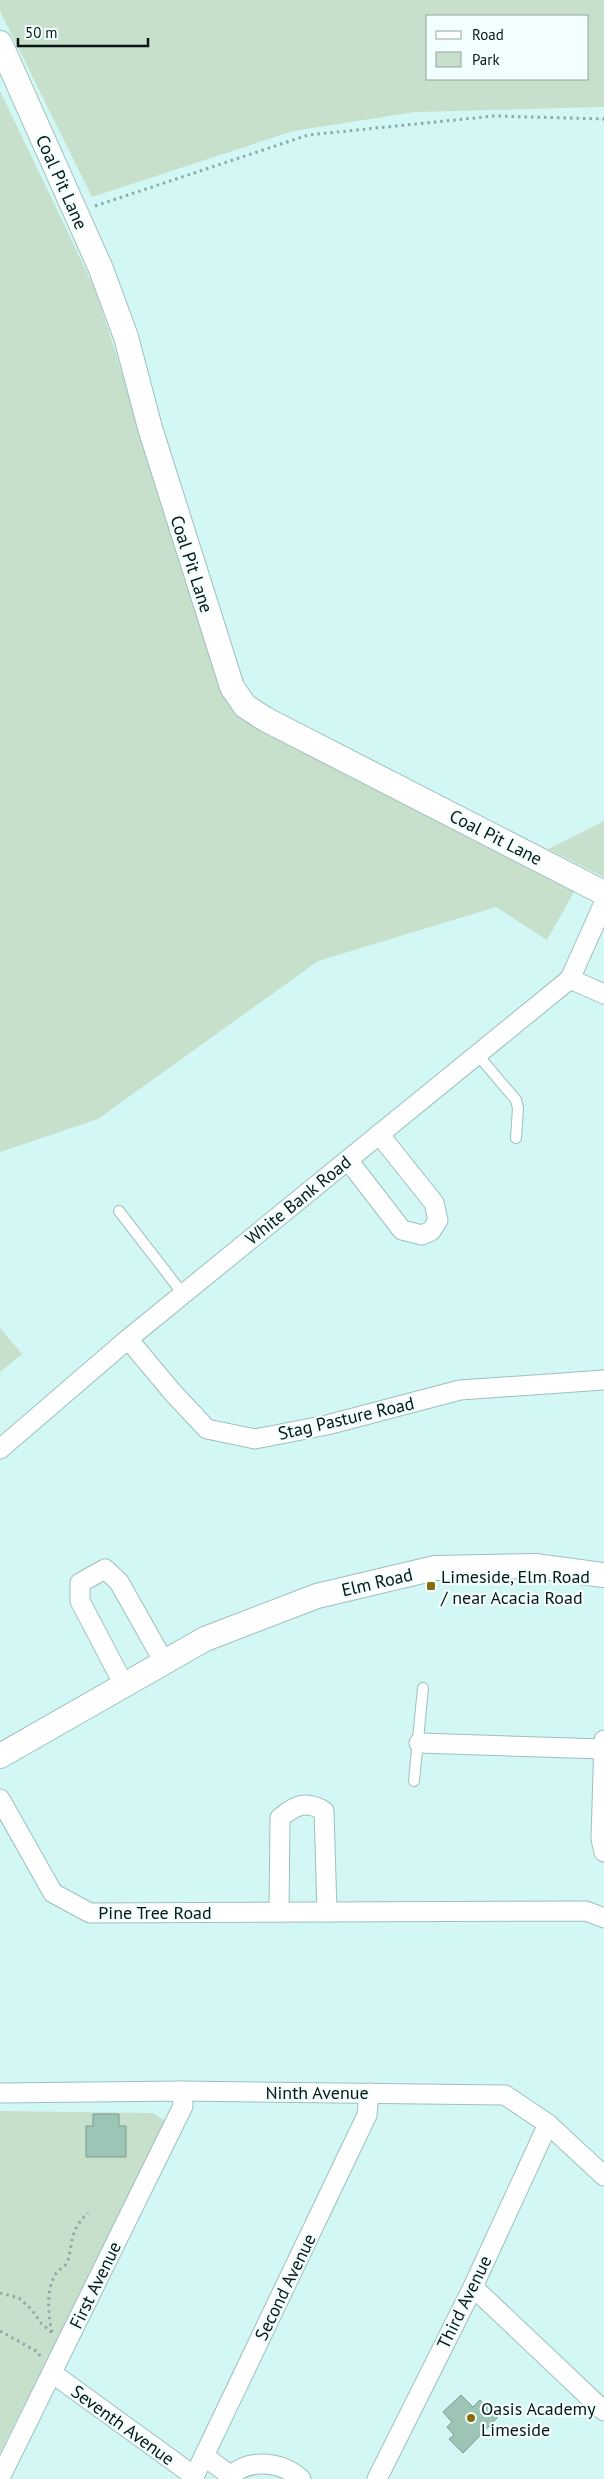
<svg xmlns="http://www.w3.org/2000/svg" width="604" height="2479" viewBox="0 0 604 2479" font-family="'PT Sans',sans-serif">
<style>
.green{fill:#c7e0cb;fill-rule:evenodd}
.building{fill:#9dc5b6;stroke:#7d9b90}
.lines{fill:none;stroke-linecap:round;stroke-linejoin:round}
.service-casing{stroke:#9dc0be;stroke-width:12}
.minor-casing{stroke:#9dc0be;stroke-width:21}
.tertiary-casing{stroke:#9dc0be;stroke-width:26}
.path{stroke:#8eaba9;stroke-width:3;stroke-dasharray:2.5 4;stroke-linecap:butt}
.service{stroke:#fff;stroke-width:10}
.minor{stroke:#fff;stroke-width:19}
.tertiary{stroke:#fff;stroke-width:24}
.poi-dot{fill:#8a6c0c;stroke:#f1fffe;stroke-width:2}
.labels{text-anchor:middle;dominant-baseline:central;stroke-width:4.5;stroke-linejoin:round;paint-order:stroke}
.street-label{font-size:18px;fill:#091615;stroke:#f1fffe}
.poi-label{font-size:18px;fill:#091615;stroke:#f1fffe;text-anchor:start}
</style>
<rect width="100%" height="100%" fill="#d2f7f4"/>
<g class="green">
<path d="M0,0H604V107L415,112L293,131L92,197L0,11ZM428,16H588V79H428Z"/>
<polygon points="0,91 96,291 226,699 575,890 547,940 496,907 318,961 98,1119 0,1152"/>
<polygon points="604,821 604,877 548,849"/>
<polygon points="0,1328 22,1354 0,1372"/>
<polygon points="0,2111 153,2113 166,2122 0,2453"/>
</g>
<g class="building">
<polygon points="93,2114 119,2114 119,2126 126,2126 126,2157 86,2157 86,2126 93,2126"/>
<polygon points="461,2395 473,2407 480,2400 498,2417 463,2453 449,2439 454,2435 447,2427 452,2422 443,2412"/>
</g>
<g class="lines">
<g class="service-casing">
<g id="service">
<polyline points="477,1054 516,1100 518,1108 516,1138"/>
<polyline points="119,1211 183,1294"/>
<polyline points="414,1781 423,1688"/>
</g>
</g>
<g class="minor-casing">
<g id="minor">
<polyline points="570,979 604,903"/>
<polyline points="348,1160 402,1230 422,1235 431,1231 438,1220 434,1203 379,1134"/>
<polyline points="128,1339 174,1394 207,1429 255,1439 327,1425 460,1390 604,1380"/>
<polyline points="0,1449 128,1339 570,979 604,994"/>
<polyline points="124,1685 80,1601 80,1583 105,1569 119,1582 164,1662"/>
<polyline points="604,1740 601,1839 604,1852"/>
<polyline points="419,1743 603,1749"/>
<polyline points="0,1799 53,1893 90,1913 586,1911 604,1918"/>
<path d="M279,1912L280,1818C295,1805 306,1800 324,1811L327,1912"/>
<polyline points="0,2093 182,2091 505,2095 548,2124 604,2176"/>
<polyline points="473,2287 604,2411"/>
<polyline points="52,2373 194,2476"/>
<polyline points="204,2456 231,2476"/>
<polyline points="0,2478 183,2106 182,2091"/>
<polyline points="193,2479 367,2115 369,2093"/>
<path d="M228,2479C247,2457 281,2461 301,2479"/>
<polyline points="377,2479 473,2287 548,2124"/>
</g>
</g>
<g class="tertiary-casing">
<g id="tertiary">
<polyline points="0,43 101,269 126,337 150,428 232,687 245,706 265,719 604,893"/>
<polyline points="0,1756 205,1639 317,1596 435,1568 535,1566 604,1575"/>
</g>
</g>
<g class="path">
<polyline points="95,206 308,135 494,116 604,119"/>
<polyline points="0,2293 19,2298 32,2310 41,2323 52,2333"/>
<polyline points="0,2331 38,2352 40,2356"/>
<path d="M52,2332C48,2315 46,2290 55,2275C58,2269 66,2267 68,2261C73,2239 71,2229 88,2213"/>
</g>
<use href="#service" class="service"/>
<use href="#minor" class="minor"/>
<use href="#tertiary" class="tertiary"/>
</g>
<g class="poi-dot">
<rect x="426" y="1581" width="10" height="10" rx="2.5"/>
<circle cx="471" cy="2418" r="5"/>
</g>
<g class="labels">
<g class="street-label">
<text transform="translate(62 182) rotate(66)">Coal Pit Lane</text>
<text transform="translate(192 564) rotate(72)">Coal Pit Lane</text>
<text transform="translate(496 837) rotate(27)">Coal Pit Lane</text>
<text transform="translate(298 1200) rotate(-39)">White Bank Road</text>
<text transform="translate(346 1418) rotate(-13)">Stag Pasture Road</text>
<text transform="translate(377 1582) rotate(-13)">Elm Road</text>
<text x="155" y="1912">Pine Tree Road</text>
<text x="317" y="2092">Ninth Avenue</text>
<text transform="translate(95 2285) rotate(-64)">First Avenue</text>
<text transform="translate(285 2287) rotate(-64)">Second Avenue</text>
<text transform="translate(464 2302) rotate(-64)">Third Avenue</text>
<text transform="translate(123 2425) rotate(36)">Seventh Avenue</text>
</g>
<g class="poi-label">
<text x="441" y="1576">Limeside, Elm Road<tspan x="441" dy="21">/ near Acacia Road</tspan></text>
<text x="481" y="2408">Oasis Academy<tspan x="481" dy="21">Limeside</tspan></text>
</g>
</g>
<rect x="426" y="15" width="162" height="65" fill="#f1fffe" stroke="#94a2a1"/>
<rect x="436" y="31" width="25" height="8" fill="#ffffff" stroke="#94a2a1"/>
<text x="472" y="40" font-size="15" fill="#091615">Road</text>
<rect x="436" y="52" width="25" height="15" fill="#c7e0cb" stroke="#94a2a1"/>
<text x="472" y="65" font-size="15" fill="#091615">Park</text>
<path d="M18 38v8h130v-8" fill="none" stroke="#091615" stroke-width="2.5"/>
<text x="25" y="38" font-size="15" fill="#091615" stroke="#f1fffe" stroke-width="4" paint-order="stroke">50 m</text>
</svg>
